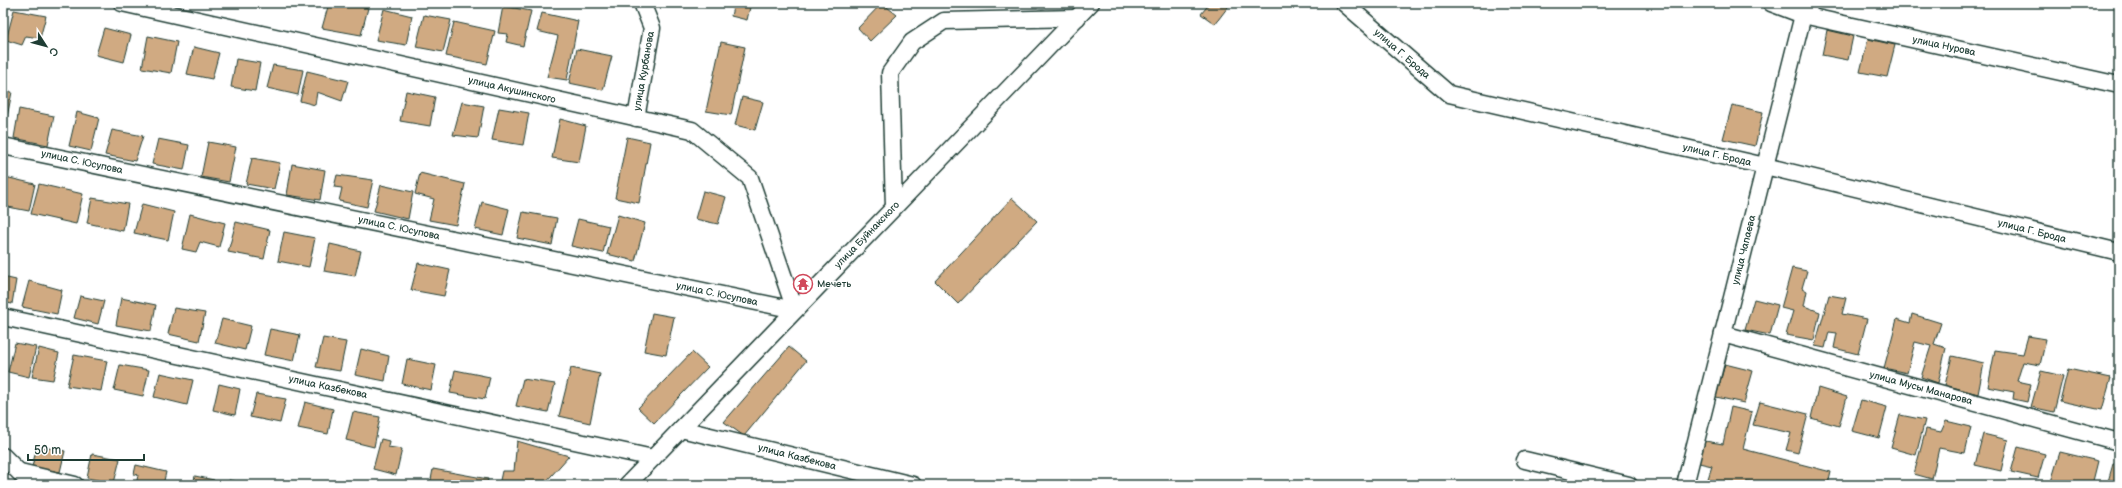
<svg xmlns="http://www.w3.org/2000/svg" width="2122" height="488" viewBox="0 0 2122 488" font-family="'Balsamiq Sans',sans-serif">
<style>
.building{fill:#d0aa82;stroke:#1f3d34}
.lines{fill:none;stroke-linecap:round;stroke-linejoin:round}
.minor-casing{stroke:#1f3d34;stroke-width:19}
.minor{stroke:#fff;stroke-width:16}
.labels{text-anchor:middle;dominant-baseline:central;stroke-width:3;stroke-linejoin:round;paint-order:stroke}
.street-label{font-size:10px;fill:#1f3d34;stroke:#fff}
.poi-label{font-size:10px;fill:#1f3d34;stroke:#fff;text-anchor:start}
</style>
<rect width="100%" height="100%" fill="#fff"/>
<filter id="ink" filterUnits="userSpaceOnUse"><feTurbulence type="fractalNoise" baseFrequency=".025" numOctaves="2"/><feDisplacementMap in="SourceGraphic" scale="8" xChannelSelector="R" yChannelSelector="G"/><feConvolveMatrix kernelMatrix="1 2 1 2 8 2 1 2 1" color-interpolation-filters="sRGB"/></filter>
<g filter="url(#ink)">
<g class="building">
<polygon points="329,3 346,3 368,8 361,35 322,28"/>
<polygon points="734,3 751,3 747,20 731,16"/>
<polygon points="882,3 897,15 870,41 858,28"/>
<polygon points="1210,3 1231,3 1215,24 1201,14"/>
<polygon points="503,6 531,11 523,46 506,42 508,34 498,33"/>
<polygon points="384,9 412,16 406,45 376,40"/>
<polygon points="14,10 46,16 40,38 26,36 22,45 6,40"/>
<polygon points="542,13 578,21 567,80 547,77 558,36 537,31"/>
<polygon points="424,15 451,20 443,52 416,47"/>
<polygon points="454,22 495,31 487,64 446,56"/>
<polygon points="104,28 131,35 124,62 96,55"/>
<polygon points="1827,30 1853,36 1848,60 1822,55"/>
<polygon points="148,36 177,42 171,73 142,68"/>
<polygon points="1868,39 1895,45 1887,77 1860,72"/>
<polygon points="721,42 745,47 731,115 706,111"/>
<polygon points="194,47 219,53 212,79 187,74"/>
<polygon points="577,49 612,56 603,90 569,83"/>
<polygon points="236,59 260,63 255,91 231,87"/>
<polygon points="273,65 303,70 298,95 267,88"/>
<polygon points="307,71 348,81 342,101 317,92 315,105 300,101"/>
<polygon points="3,91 12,92 4,132 3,132"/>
<polygon points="406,91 435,97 430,126 400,121"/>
<polygon points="742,97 763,102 755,130 735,125"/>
<polygon points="462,102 484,106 478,138 453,135"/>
<polygon points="1732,105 1763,112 1755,146 1723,139"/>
<polygon points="499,108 529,113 523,145 492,140"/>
<polygon points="19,109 54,116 48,145 14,138"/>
<polygon points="77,112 99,118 91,151 69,146"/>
<polygon points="560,119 586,126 579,162 552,158"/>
<polygon points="112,130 143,136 135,161 105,155"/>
<polygon points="627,137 650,142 639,203 615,198"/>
<polygon points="158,139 189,145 184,170 152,164"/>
<polygon points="208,142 236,147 229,182 201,177"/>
<polygon points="252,158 280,163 274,189 246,184"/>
<polygon points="292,164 325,170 320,200 287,195"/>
<polygon points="420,173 465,184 456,225 429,220 434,199 415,194"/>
<polygon points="337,175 373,180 367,207 339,201 342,188 334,187"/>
<polygon points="5,177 35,184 29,211 3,206"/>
<polygon points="39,184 83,194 76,224 31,214"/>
<polygon points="381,185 413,192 408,219 374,211"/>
<polygon points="703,191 726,197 718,224 695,219"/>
<polygon points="92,198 128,204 123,231 87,223"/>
<polygon points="1012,198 1037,221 958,304 935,281"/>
<polygon points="482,202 509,209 503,235 475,229"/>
<polygon points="142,204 174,212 168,240 134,233"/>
<polygon points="523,212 557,218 552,245 517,238"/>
<polygon points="190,214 225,223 219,247 200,242 196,252 182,249"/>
<polygon points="618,215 645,223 635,261 607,254"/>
<polygon points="578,219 609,226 603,253 571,246"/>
<polygon points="236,222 270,230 264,259 228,252"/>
<polygon points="284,232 315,238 309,267 278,261"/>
<polygon points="330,244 361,251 355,276 324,271"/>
<polygon points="418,263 450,270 444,296 411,290"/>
<polygon points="1792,268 1807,271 1802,288 1807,291 1804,306 1820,312 1814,340 1786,335 1793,311 1781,308"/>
<polygon points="3,277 16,280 12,304 3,302"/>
<polygon points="29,281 62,290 57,314 22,307"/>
<polygon points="1829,295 1846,298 1842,314 1867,319 1858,354 1834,348 1837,333 1829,332 1825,348 1815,346"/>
<polygon points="80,296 104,301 98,324 74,318"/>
<polygon points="121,298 156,305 151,331 116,325"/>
<polygon points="1754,299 1778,305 1770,335 1745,330"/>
<polygon points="174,308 205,313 199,341 168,334"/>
<polygon points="652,313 674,317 666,355 644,351"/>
<polygon points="1912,314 1941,323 1934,344 1946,348 1938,383 1921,377 1931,346 1915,342 1907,373 1884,368 1897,319 1910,323"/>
<polygon points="222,319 251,326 245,350 215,343"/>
<polygon points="270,329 300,335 294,361 264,355"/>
<polygon points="2028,336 2046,339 2040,365 2023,362 2017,381 2031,384 2027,402 2013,399 2014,392 1988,387 1995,350 2023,354"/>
<polygon points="323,338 346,342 340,371 316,367"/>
<polygon points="15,343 36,347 29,377 8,372"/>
<polygon points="789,347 806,361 744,436 724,422"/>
<polygon points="39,348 59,353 53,380 32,377"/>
<polygon points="361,349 389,356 385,381 355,375"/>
<polygon points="692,352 708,367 654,423 638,408"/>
<polygon points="74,355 107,361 101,391 67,386"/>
<polygon points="1952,356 1984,363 1978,394 1945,385"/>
<polygon points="407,359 436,365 431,390 402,384"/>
<polygon points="1725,364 1753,371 1744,403 1716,397"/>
<polygon points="120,365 149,370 143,396 114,390"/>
<polygon points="571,368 600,374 590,423 559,416"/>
<polygon points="2068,369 2111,378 2102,410 2060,401"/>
<polygon points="455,370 490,377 485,399 450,393"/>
<polygon points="2041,371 2063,376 2054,412 2031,407"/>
<polygon points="160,373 193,380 187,405 154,397"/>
<polygon points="523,379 555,384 548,412 516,406"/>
<polygon points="219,384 240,389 235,415 213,410"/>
<polygon points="1818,388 1847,397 1839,426 1811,418"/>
<polygon points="256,394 286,399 280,423 250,417"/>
<polygon points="1861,400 1887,407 1879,438 1852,431"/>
<polygon points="305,402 333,409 328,434 298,428"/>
<polygon points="1760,402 1808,414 1798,453 1786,450 1791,433 1753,425"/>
<polygon points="1731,407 1752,412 1743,449 1831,472 1828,485 1764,485 1747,481 1746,485 1706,485 1712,466 1699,463 1705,441 1723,444"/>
<polygon points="353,412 380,417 374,447 346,440"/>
<polygon points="1900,415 1925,420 1916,455 1891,448"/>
<polygon points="1946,421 1971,427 1965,453 1939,448 1932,479 1914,474 1926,429 1941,432"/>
<polygon points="1983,434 2008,440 2001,471 1975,465"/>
<polygon points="381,439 389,441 388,447 402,449 396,475 373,469"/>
<polygon points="517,441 569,456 543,485 499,485 502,471 514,471"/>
<polygon points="37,446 65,451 60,472 32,467"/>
<polygon points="2018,447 2045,454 2038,478 2011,472"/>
<polygon points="2060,452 2098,461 2092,485 2050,485"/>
<polygon points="92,454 120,459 114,483 87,478"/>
<polygon points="2113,464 2119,465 2119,485 2107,485"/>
<polygon points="136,465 166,472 163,485 136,485 138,475 134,474"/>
<polygon points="433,469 488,479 487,485 430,485"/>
<polygon points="195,476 214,480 213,485 193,485"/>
<polygon points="229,480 252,485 228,485"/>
</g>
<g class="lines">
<g class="minor-casing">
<g id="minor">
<polyline points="122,3 692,130 750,178 795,310"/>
<polyline points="1344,3 1449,94 1765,166 2119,252"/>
<polyline points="1771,3 1803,15 2119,85"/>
<polyline points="636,118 652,28 642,3"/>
<polyline points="3,146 795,310"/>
<polyline points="894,207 890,73 912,42 944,21 1077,18"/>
<polyline points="3,317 653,458"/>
<polyline points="1723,334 2119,442"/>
<polyline points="681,429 913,485"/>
<polyline points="3,456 27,480"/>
<polyline points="1525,460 1629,485"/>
<polyline points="20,472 75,485"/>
<polyline points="627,485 1091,3"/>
<polyline points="1685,485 1803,15 1811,3"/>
</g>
</g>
<use href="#minor" class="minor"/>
</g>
</g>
<defs>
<g id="temple-ring" transform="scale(1)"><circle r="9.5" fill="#fff" stroke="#d1495b" stroke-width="1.5"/><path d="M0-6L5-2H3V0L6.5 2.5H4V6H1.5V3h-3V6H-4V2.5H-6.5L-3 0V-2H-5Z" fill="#d1495b"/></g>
</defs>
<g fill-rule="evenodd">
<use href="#temple-ring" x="803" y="284"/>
</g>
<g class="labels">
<g class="street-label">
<text transform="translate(1944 46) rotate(12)">улица Нурова</text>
<text transform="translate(1402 54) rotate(41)">улица Г. Брода</text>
<text transform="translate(644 71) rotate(-80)">улица Курбанова</text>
<text transform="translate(512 90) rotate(13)">улица Акушинского</text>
<text transform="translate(1717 155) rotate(13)">улица Г. Брода</text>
<text transform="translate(82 162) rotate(12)">улица С. Юсупова</text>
<text transform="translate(399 228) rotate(12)">улица С. Юсупова</text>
<text transform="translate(2032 231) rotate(14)">улица Г. Брода</text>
<text transform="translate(867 235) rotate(-46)">улица Буйнакского</text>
<text transform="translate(1744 250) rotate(-76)">улица Чапаева</text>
<text transform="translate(717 294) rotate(12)">улица С. Юсупова</text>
<text transform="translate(328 387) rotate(12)">улица Казбекова</text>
<text transform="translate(1921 388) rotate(15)">улица Мусы Манарова</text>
<text transform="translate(797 457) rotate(14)">улица Казбекова</text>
</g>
<g class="poi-label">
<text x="817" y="284">Мечеть</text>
</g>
</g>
<rect width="2122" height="488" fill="none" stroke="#fff" stroke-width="16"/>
<rect x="8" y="8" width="2106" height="472" fill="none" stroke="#1f3d34" stroke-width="1.5" filter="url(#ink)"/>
<g transform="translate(46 46) rotate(126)" stroke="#ffffff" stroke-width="3" paint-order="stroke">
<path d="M0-3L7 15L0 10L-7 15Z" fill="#1f3d34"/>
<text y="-6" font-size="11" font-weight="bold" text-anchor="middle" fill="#1f3d34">С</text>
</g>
<path d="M28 454v6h116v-6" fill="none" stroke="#1f3d34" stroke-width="2"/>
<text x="34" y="454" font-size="12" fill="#1f3d34" stroke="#ffffff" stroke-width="3" paint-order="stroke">50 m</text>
</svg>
